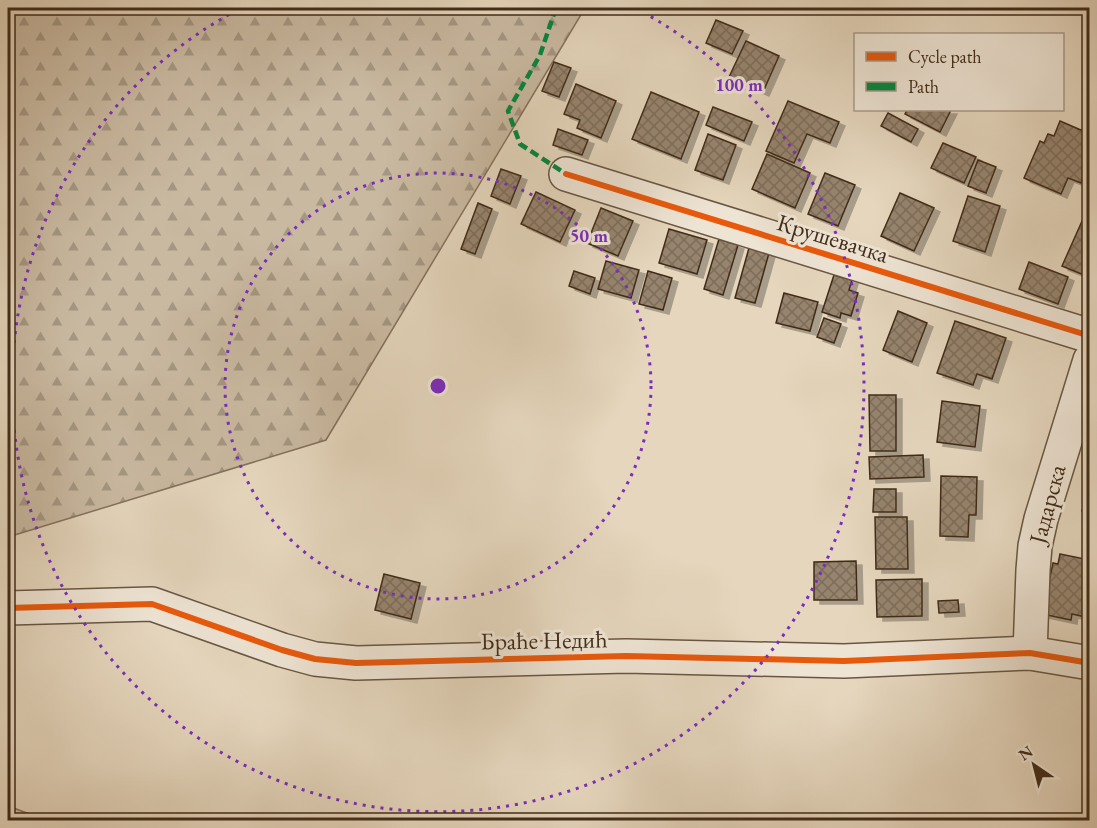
<svg xmlns="http://www.w3.org/2000/svg" width="1097" height="828" viewBox="0 0 1097 828" font-family="'EB Garamond',serif">
<style>
.forest{fill:url(#forest-firs);stroke:#84725d;stroke-width:1.5}
.building{fill:url(#building-cross-hatch);stroke:#402c19;stroke-width:1.5;filter:url(#shadow)}
.lines{fill:none;stroke-linecap:round;stroke-linejoin:round}
.minor-casing{stroke:#695642;stroke-width:36}
.minor{stroke:#eee4d4;stroke-width:33}
.quiet{stroke:#00873e;stroke-width:4.5;stroke-dasharray:9 4.5;stroke-linecap:butt}
.cycleway-casing{stroke:#eee4d4;stroke-width:10}
.cycleway{stroke:#e8590c;stroke-width:6}
.ring{fill:none;stroke:#7b2cbf;stroke-width:3;stroke-dasharray:3 6}
.labels{text-anchor:middle;dominant-baseline:central;stroke-width:6;stroke-linejoin:round;paint-order:stroke}
.street-label{font-size:24px;fill:#402c19;stroke:#eee4d4}
.centre{fill:#7b2cbf;stroke:#eee4d4;stroke-width:3}
.ring-label{font-size:18px;text-anchor:middle;font-weight:bold;fill:#7b2cbf;stroke:#eee4d4;stroke-width:6;stroke-linejoin:round;paint-order:stroke}
</style>
<defs>
<pattern id="forest-firs" width="22" height="20" patternUnits="userSpaceOnUse" patternTransform="scale(1.5)"><rect width="22" height="20" fill="#c9b9a1"/><path d="M5 1l3.5 6h-7zM16 11l3.5 6h-7z" fill="#a59782"/></pattern>
<pattern id="building-cross-hatch" width="8" height="8" patternUnits="userSpaceOnUse" patternTransform="scale(1.5)"><rect width="8" height="8" fill="#96846e"/><path d="M0 0l8 8M0 8l8-8" fill="none" stroke="#7c6c5a"/></pattern>
<filter id="shadow"><feDropShadow dx="6" dy="4" stdDeviation="0" flood-color="#0004"/></filter>
</defs>
<rect width="100%" height="100%" fill="#e5d6bd"/>
<filter id="stains"><feTurbulence type="fractalNoise" baseFrequency=".00333" numOctaves="4"/><feColorMatrix values="0 0 0 0 .2 0 0 0 0 .09 0 0 0 0 .02 0 0 0 .5 -.17"/></filter>
<radialGradient id="worn" r=".72"><stop offset=".6" stop-color="#630" stop-opacity="0"/><stop offset="1" stop-color="#630" stop-opacity=".3"/></radialGradient>
<g class="forest">
<polygon points="8,8 585,8 326,440 8,537"/>
<polygon points="8,798 11,807 45,820 8,820"/>
</g>
<g class="building">
<polygon points="716,20 743,31 732,54 706,43"/>
<polygon points="746,41 779,56 763,92 729,77"/>
<polygon points="554,62 571,68 559,97 542,91"/>
<polygon points="576,84 616,101 601,138 577,128 580,120 564,114"/>
<polygon points="651,92 699,112 681,159 632,139"/>
<polygon points="788,101 839,122 830,143 807,134 794,163 766,151"/>
<polygon points="713,107 752,122 744,141 706,125"/>
<polygon points="907,110 951,110 940,132 905,114"/>
<polygon points="888,113 918,129 911,142 881,126"/>
<polygon points="1060,121 1090,134 1086,143 1090,145 1090,162 1081,183 1068,178 1061,194 1024,178 1040,141 1044,143 1048,134 1054,136"/>
<polygon points="558,129 588,140 582,155 553,145"/>
<polygon points="708,134 736,145 723,180 695,170"/>
<polygon points="943,143 976,157 964,183 931,168"/>
<polygon points="767,154 810,173 795,208 752,189"/>
<polygon points="978,160 996,167 986,193 968,186"/>
<polygon points="501,169 521,176 510,204 491,196"/>
<polygon points="825,173 855,185 838,226 808,214"/>
<polygon points="536,192 575,210 560,242 521,224"/>
<polygon points="900,193 934,208 914,251 881,236"/>
<polygon points="968,196 1000,206 985,252 953,241"/>
<polygon points="478,203 492,209 475,254 461,249"/>
<polygon points="601,208 633,221 618,256 587,243"/>
<polygon points="1083,219 1090,221 1090,263 1084,275 1062,266"/>
<polygon points="669,229 707,240 697,274 659,263"/>
<polygon points="719,239 738,245 723,295 704,289"/>
<polygon points="749,248 769,253 755,303 735,298"/>
<polygon points="606,261 639,270 631,298 598,289"/>
<polygon points="1029,262 1068,277 1058,304 1019,289"/>
<polygon points="574,271 595,278 590,294 569,286"/>
<polygon points="648,271 672,278 663,310 639,304"/>
<polygon points="834,275 852,280 849,290 858,293 851,316 841,313 840,318 822,312"/>
<polygon points="784,293 818,302 810,331 776,323"/>
<polygon points="898,311 927,323 912,362 883,350"/>
<polygon points="824,318 841,324 834,343 817,337"/>
<polygon points="955,321 1006,338 992,379 977,374 973,385 937,373"/>
<polygon points="869,395 896,395 896,451 870,451"/>
<polygon points="942,401 980,406 975,447 937,442"/>
<polygon points="923,455 924,477 870,479 869,457"/>
<polygon points="941,476 977,477 976,515 969,515 968,537 940,536"/>
<polygon points="874,489 896,489 896,512 873,512"/>
<polygon points="1087,495 1090,496 1090,513 1082,511"/>
<polygon points="875,517 907,517 908,569 876,569"/>
<polygon points="1060,554 1090,560 1090,618 1072,614 1071,620 1042,614 1053,563 1058,564"/>
<polygon points="856,561 857,600 814,600 814,562"/>
<polygon points="384,574 420,583 411,619 375,610"/>
<polygon points="922,579 922,616 877,617 876,580"/>
<polygon points="958,600 959,612 939,613 938,601"/>
</g>
<g class="lines">
<g class="minor-casing">
<g id="minor">
<polyline points="566,174 1090,336"/>
<polyline points="8,608 152,604 282,650 315,659 356,663 626,656 844,661 1030,653 1090,663"/>
<polyline points="1030,653 1033,570 1035,546 1041,519 1090,360"/>
</g>
</g>
<use href="#minor" class="minor"/>
<polyline class="quiet" points="556,8 540,55 508,111 520,144 566,174"/>
<g class="cycleway-casing">
<g id="cycleway">
<polyline points="566,174 1090,336"/>
<polyline points="8,608 152,604 282,650 315,659 356,663 626,656 844,661 1030,653 1090,663"/>
</g>
</g>
<use href="#cycleway" class="cycleway"/>
</g>
<g class="ring">
<circle cx="438" cy="386" r="213"/>
<path d="M635 8A426 426 0 1 1 241 8"/>
</g>
<g class="labels">
<g class="street-label">
<text transform="translate(833 238) rotate(17)">Крушевачка</text>
<text transform="translate(1047 504) rotate(-75)">Јадарска</text>
<text transform="translate(544 640) rotate(-1)">Браће Недић</text>
</g>
</g>
<circle cx="438" cy="386" r="9" class="centre"/>
<g class="ring-label">
<text x="739" y="91">100 m</text>
<text x="589" y="242">50 m</text>
</g>
<rect width="1097" height="828" fill="none" stroke="#e5d6bd" stroke-width="30"/>
<rect x="9" y="9" width="1079" height="810" fill="none" stroke="#402c19" stroke-width="3"/>
<rect x="15" y="15" width="1067" height="798" fill="none" stroke="#402c19" stroke-width="1.5"/>
<rect x="854" y="33" width="210" height="78" fill="#eee4d4" stroke="#a89a89" stroke-width="1.5"/>
<rect x="866" y="52" width="30" height="9" fill="#e8590c" stroke="#a89a89" stroke-width="1.5"/>
<text x="908" y="63" font-size="18" fill="#402c19">Cycle path</text>
<rect x="866" y="82" width="30" height="9" fill="#00873e" stroke="#a89a89" stroke-width="1.5"/>
<text x="908" y="93" font-size="18" fill="#402c19">Path</text>
<g transform="translate(1034 765) rotate(325)" stroke="#eee4d4" stroke-width="4.5" paint-order="stroke">
<path d="M0-4.5L10 22L0 15L-10 22Z" fill="#402c19"/>
<text y="-9" font-size="16" font-weight="bold" text-anchor="middle" fill="#402c19">N</text>
</g>
<rect width="100%" height="100%" filter="url(#stains)"/>
<rect width="100%" height="100%" fill="url(#worn)"/>
</svg>
